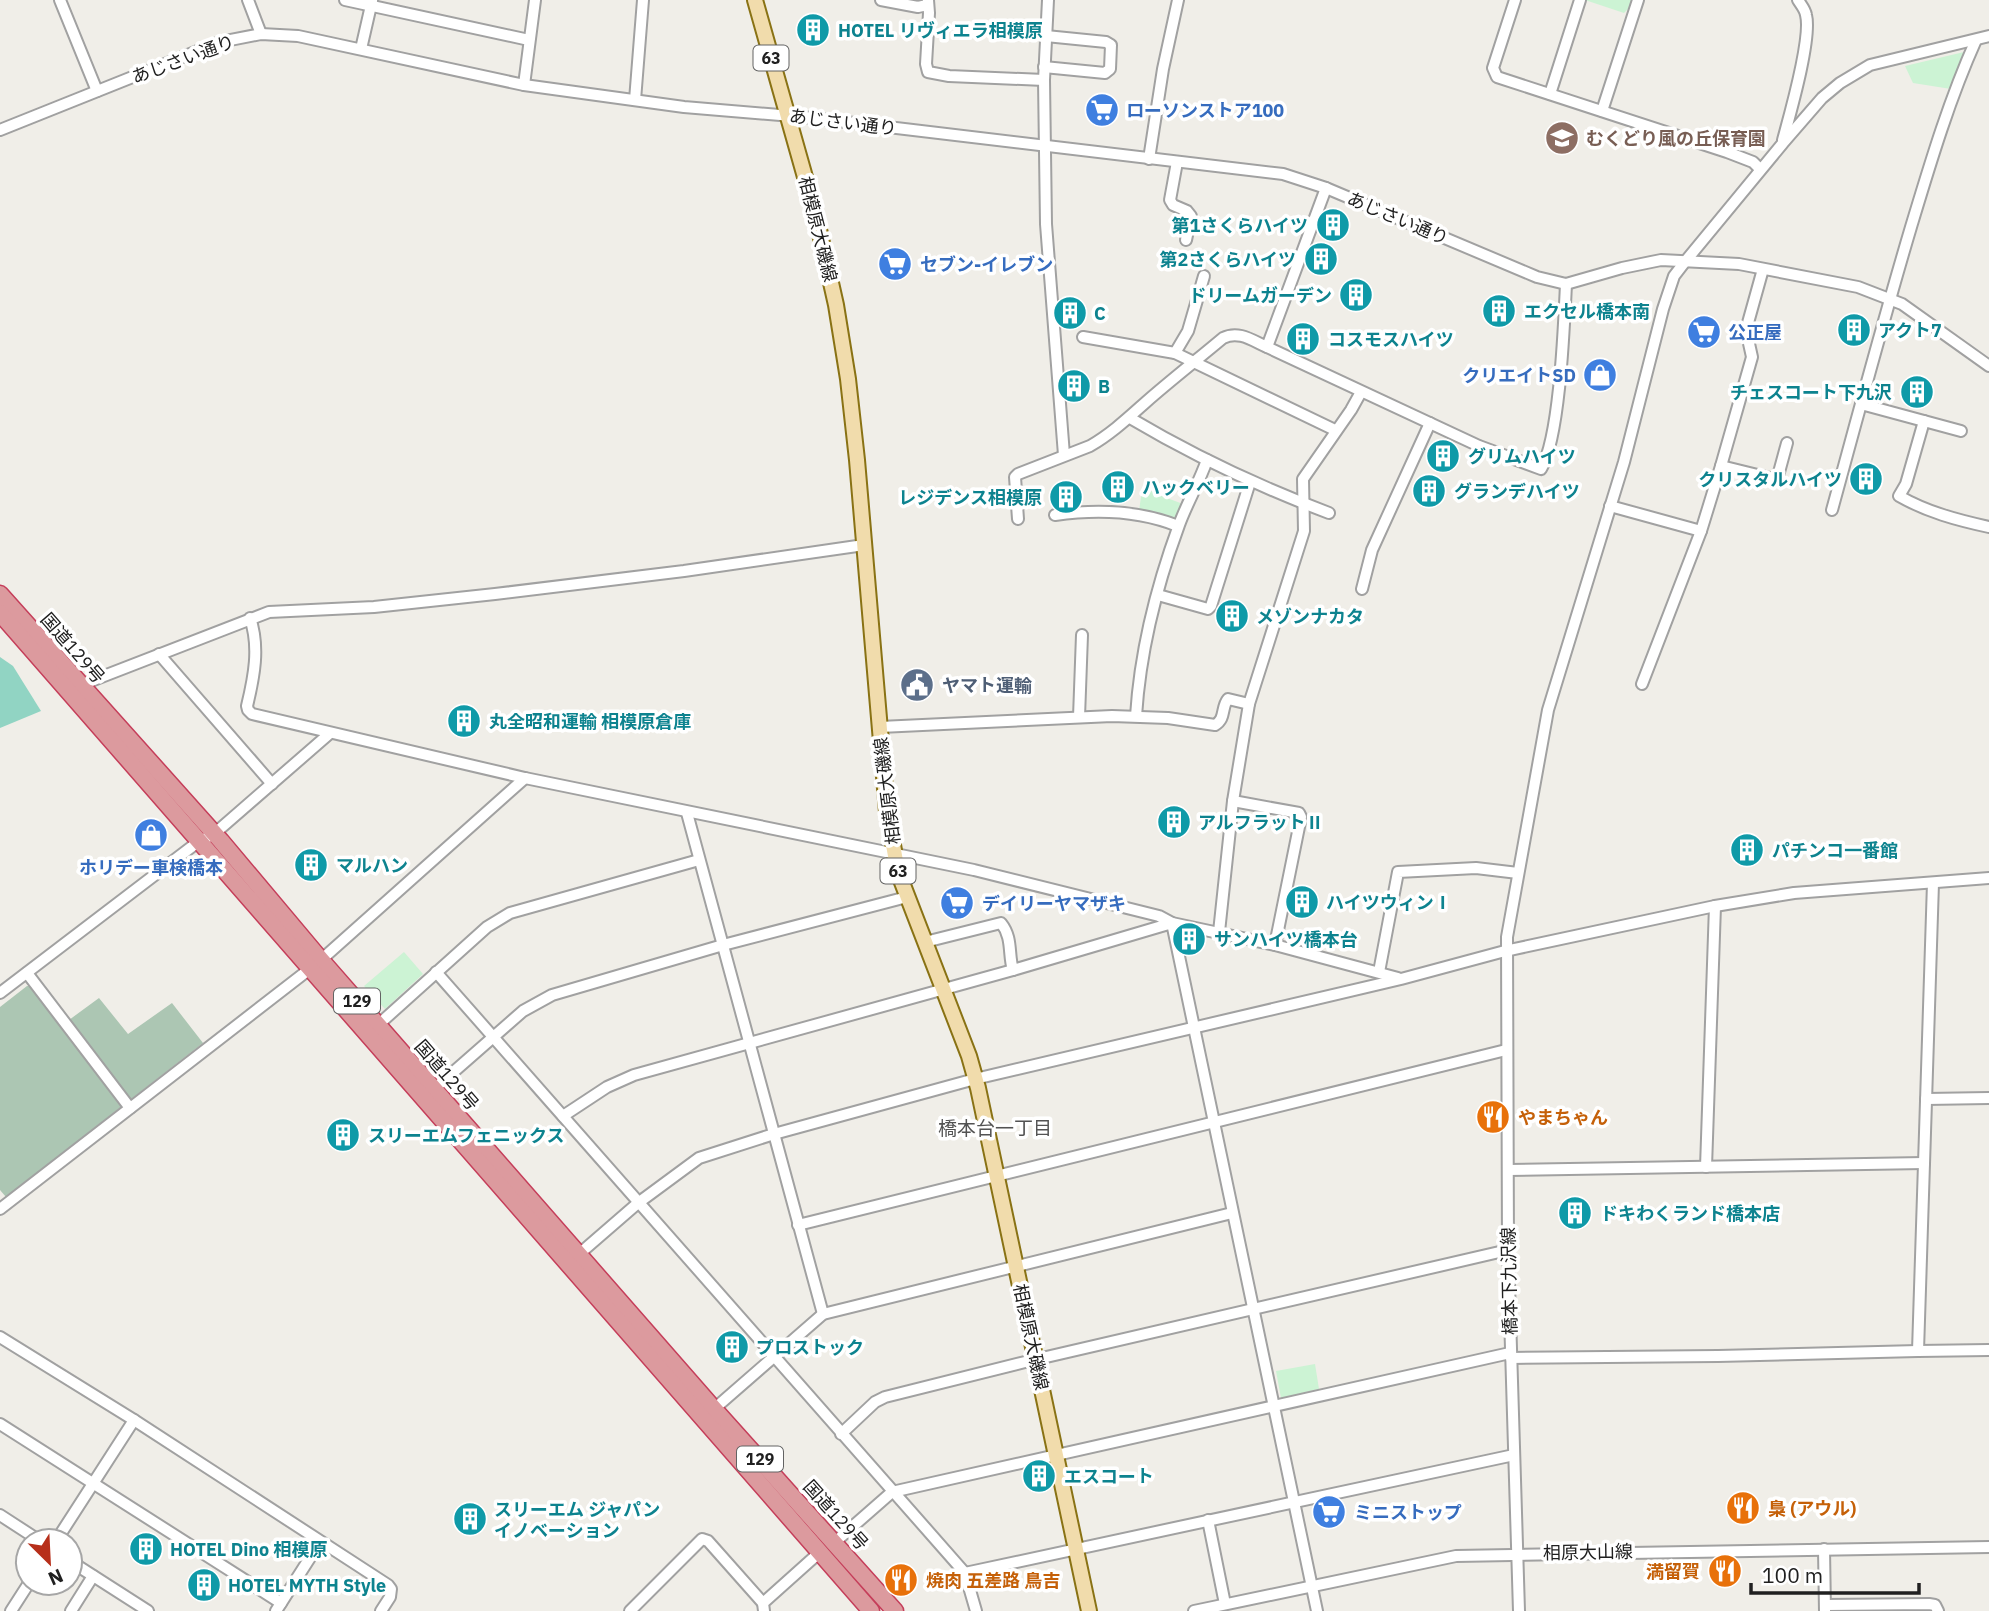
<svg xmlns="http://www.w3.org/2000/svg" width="1989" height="1611" viewBox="0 0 1989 1611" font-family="'IBM Plex Sans','Noto Sans JP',sans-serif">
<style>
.cemetery{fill:#acc6b3}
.park{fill:#ccf3d4}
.pitch{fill:#91d4c3}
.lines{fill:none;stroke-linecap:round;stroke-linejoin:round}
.minor-casing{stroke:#a1a1a1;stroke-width:14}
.major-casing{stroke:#897214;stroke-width:18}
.highway-casing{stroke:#c53e5a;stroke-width:19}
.minor{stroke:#fff;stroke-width:10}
.major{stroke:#f1dcac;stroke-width:14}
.highway{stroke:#dc9a9e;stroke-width:16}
.labels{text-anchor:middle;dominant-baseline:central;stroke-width:7;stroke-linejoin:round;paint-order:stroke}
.shield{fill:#fff;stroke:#636363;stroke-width:2}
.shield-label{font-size:16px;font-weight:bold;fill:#202020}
.culture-label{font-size:18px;font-weight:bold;fill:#0d838f;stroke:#fff;text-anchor:start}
.street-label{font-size:18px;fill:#202020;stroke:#fff}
.shop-label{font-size:18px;font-weight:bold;fill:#366cbe;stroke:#fff;text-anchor:start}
.education-label{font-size:18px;font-weight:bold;fill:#785e54;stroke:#fff;text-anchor:start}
.service-label{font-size:18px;font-weight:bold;fill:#4e5e75;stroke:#fff;text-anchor:start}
.food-label{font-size:18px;font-weight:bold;fill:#c56008;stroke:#fff;text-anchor:start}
.neighbourhood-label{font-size:19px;fill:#535353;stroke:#fff}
</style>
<rect width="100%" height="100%" fill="#f0eee8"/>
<g class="cemetery">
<polygon points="27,986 31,986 121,1107 6,1197 0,1190 0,1007"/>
<polygon points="99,998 128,1034 172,1003 203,1043 130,1100 69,1020"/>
</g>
<g class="park">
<polygon points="1585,0 1637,0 1624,13"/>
<polygon points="1964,52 1951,89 1913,83 1905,66"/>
<polygon points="1142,490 1159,492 1159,495 1183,504 1177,517 1172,520 1139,511"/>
<polygon points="404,952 423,974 385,1009 364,986"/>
<polygon points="1315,1364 1319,1389 1281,1398 1276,1371"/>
</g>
<polygon class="pitch" points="0,657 13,666 41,711 0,728"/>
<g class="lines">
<g class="minor-casing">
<g id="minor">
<polyline points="60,0 97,91"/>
<polyline points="248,0 261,34"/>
<polyline points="345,0 529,40"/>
<polyline points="881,0 918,7 927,5"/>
<polyline points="928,0 929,13 926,64 928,72 949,76 1044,80"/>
<polyline points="1048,0 1044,80 1046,224 1064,455"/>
<polyline points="1515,0 1493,68 1497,77 1727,152 1753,162 1760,169"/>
<polyline points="361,49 372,1"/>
<polyline points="1044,67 1105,73 1110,69 1111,45 1106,42 1046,36"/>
<polyline points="524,85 535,0"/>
<polyline points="1550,94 1580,0"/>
<polyline points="635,100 643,0"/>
<polyline points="1602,111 1638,0"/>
<polyline points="0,130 220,42 261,34 298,36 524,85 684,107 804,117 1283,174 1326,188 1537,277 1566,284 1622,268 1661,260 1739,264 1858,287 1902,304 1989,366"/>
<path d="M1783,140C1790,114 1812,38 1806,15C1805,9 1801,5 1798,0"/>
<polyline points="1149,159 1163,69 1178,0"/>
<polyline points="1177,162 1170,200 1173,205 1187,211 1191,216 1186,240"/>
<polyline points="1083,337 1175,353 1335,430"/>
<polyline points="1267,347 1326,188"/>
<polyline points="1175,353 1188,331 1204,276"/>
<polyline points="1861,404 1961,431"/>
<path d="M1130,418C1194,456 1260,487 1329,513"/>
<path d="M1924,421L1906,484L1899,496C1927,512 1957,520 1989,527"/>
<polyline points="1721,466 1774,479 1778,476 1787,443"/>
<polyline points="1610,506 1701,531"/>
<path d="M1832,510C1858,415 1883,321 1911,227C1930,164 1949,100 1976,40"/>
<path d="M1055,515C1097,509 1138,510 1178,526"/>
<path d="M1018,519L1015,477L1018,474L1090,446C1111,434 1128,418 1146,402C1171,380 1198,359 1223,338C1239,330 1253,341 1267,347L1479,446L1541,469C1560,437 1564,325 1566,284"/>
<polyline points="1362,589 1372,550 1430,423"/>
<polyline points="1158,595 1208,609 1211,606 1250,482"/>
<path d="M250,618C260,647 254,677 247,706L248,710L252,714L525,778L974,870L1159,916L1172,923L1275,945L1398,978"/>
<polyline points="159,654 272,784"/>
<polyline points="1642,684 1701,531 1721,466 1752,357 1746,330 1763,269"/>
<polyline points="77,689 91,681 269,612 374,607 495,594 684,571 864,545"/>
<path d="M1136,716C1140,653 1157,585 1179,525C1187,503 1199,483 1207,460"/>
<polyline points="1079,717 1082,635"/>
<path d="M880,727L1112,716L1168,718L1215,725C1226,719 1221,707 1228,699L1249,704"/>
<polyline points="1233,801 1299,813 1301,817 1275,945"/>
<polyline points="687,813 823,1314"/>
<polyline points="1933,883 1918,1351 1989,1350"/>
<polyline points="1219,932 1233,801 1249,704 1304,531 1303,479 1351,410 1361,392"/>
<path d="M925,942L1001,923C1013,938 1008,954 1013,970"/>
<polyline points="321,960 525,778"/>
<polyline points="436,972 965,1573 976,1611"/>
<polyline points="1379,972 1398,872 1476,868 1518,873"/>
<polyline points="27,973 130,1108"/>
<polyline points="0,993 198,842 214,834 329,734"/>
<polyline points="378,1025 487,927 510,913 699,860"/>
<polyline points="434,1089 523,1011 552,995 723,945 907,897"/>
<polyline points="1926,1099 1989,1098"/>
<polyline points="563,1116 607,1087 634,1075 1013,970 1172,923 1317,1611"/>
<polyline points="1706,1167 1715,906"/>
<polyline points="1508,1170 1924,1163"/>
<polyline points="0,1209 311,968"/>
<polyline points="798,1225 1506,1050"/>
<polyline points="578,1255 638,1203 699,1158 774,1134 975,1079 1401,979 1505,951 1715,906 1794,893 1989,878"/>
<polyline points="0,1337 134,1420 388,1585 391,1589 390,1597 381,1611"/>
<polyline points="1511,1358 1718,1356 1918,1351"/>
<polyline points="714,1409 823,1314 1232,1213"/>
<polyline points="0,1424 281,1603"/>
<polyline points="841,1434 875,1402 885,1397 1029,1361 1508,1250"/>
<polyline points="0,1515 40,1541"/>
<polyline points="1208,1520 1225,1604"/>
<polyline points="56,1541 134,1420"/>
<polyline points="835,1542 892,1492 1510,1353"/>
<polyline points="1824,1549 1825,1611"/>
<polyline points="70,1561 148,1611"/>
<polyline points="965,1573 1514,1455"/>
<polyline points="1825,1605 1929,1604 1935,1605 1938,1611"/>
<polyline points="11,1611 29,1583"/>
<polyline points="71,1611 93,1576"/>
<polyline points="276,1611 320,1542"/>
<polyline points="630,1611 702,1539 708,1541 763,1603"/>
<polyline points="764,1611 763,1603 820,1552"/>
<polyline points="1194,1611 1456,1556 1989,1547"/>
<polyline points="1519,1611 1508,1250 1507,937 1548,710 1624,462 1663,309 1674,276 1684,263 1783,143 1822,98 1840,83 1870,65 1989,36"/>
</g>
</g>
<g class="major-casing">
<polyline id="major" points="755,0 816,216 836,305 848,379 857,460 887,812 898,872 969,1056 978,1088 1089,1611"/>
</g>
<g class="highway-casing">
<g id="highway">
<polyline points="0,594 221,841 321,960 714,1409 895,1611"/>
<polyline points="0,613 871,1611"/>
</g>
</g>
<use href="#minor" class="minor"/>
<use href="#major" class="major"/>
<use href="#highway" class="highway"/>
</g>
<defs>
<g id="building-disc" transform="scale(1.75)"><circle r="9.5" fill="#0f9aa8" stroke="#fff"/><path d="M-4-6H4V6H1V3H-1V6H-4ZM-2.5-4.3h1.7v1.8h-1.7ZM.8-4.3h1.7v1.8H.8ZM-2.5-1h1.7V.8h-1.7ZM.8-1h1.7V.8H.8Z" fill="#fff"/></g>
<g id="supermarket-disc" transform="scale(1.75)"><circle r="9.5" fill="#3f7fe0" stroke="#fff"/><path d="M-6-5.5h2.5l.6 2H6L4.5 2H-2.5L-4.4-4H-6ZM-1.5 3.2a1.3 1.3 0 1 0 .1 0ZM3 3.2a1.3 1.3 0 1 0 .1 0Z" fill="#fff"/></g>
<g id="school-disc" transform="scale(1.75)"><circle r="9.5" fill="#8d6e63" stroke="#fff"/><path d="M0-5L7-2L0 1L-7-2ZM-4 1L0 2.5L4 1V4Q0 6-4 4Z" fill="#fff"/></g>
<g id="shop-disc" transform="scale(1.75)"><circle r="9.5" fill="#3f7fe0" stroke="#fff"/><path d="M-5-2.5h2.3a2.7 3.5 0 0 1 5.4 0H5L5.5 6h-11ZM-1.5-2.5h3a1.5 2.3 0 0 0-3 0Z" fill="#fff"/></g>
<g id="civic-disc" transform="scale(1.75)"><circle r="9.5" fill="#5c6f8a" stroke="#fff"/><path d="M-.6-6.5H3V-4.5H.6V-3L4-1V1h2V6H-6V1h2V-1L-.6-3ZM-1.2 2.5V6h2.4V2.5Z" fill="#fff"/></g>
<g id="restaurant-disc" transform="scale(1.75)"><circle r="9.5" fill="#e8710a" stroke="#fff"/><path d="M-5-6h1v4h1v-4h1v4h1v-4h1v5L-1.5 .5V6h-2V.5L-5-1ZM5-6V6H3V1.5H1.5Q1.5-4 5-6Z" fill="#fff"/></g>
</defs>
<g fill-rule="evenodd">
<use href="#building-disc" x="813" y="30"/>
<use href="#supermarket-disc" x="1102" y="110"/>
<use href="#school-disc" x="1562" y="138"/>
<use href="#building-disc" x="1333" y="225"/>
<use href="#building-disc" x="1321" y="259"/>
<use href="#supermarket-disc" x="895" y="264"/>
<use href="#building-disc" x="1356" y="295"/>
<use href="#building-disc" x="1499" y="311"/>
<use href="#building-disc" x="1070" y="313"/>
<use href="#building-disc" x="1854" y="330"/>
<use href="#supermarket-disc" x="1704" y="332"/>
<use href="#building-disc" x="1303" y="339"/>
<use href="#shop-disc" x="1600" y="375"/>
<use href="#building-disc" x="1074" y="386"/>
<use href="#building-disc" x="1917" y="392"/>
<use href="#building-disc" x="1443" y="456"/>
<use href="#building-disc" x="1866" y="479"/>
<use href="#building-disc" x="1118" y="487"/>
<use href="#building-disc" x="1429" y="491"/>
<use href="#building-disc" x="1066" y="497"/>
<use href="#building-disc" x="1232" y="616"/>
<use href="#civic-disc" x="917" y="685"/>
<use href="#building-disc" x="464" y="721"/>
<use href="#building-disc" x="1174" y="822"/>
<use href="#shop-disc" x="151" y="835"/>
<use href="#building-disc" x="1747" y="850"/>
<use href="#building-disc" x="311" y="865"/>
<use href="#building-disc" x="1302" y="902"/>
<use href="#supermarket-disc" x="957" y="903"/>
<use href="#building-disc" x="1189" y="939"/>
<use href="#restaurant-disc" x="1493" y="1117"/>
<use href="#building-disc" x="343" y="1135"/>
<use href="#building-disc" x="1575" y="1213"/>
<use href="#building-disc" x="732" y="1347"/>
<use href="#building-disc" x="1039" y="1476"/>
<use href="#restaurant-disc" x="1743" y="1508"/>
<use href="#supermarket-disc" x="1329" y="1512"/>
<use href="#building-disc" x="470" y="1519"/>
<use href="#building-disc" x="146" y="1549"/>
<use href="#restaurant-disc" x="1725" y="1571"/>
<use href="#restaurant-disc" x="901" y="1580"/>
<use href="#building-disc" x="204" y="1585"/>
</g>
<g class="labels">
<g class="shield">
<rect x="753.5" y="45.5" width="35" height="25" rx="5"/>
<rect x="880.5" y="858.5" width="35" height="25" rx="5"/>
<rect x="334" y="988.5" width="46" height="25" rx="5"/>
<rect x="737" y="1446.5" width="46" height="25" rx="5"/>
</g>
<g class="shield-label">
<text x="771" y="58">63</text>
<text x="898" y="871">63</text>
<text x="357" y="1001">129</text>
<text x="760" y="1459">129</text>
</g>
<g class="culture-label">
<text x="838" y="30">HOTEL リヴィエラ相模原</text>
<text x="1308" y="225" text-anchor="end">第1さくらハイツ</text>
<text x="1296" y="259" text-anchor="end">第2さくらハイツ</text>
<text x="1332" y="295" text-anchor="end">ドリームガーデン</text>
<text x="1524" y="311">エクセル橋本南</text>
<text x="1094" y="313">C</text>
<text x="1878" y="330">アクト7</text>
<text x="1328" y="339">コスモスハイツ</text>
<text x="1098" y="386">B</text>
<text x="1892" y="392" text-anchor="end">チェスコート下九沢</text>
<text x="1468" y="456">グリムハイツ</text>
<text x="1842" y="479" text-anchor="end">クリスタルハイツ</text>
<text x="1142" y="487">ハックベリー</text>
<text x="1454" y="491">グランデハイツ</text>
<text x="1042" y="497" text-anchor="end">レジデンス相模原</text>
<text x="1256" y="616">メゾンナカタ</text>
<text x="489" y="721">丸全昭和運輸 相模原倉庫</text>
<text x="1198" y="822">アルフラットⅡ</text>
<text x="1772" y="850">パチンコ一番館</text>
<text x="336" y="865">マルハン</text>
<text x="1326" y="902">ハイツウィンⅠ</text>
<text x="1214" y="939">サンハイツ橋本台</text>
<text x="368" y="1135">スリーエムフェニックス</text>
<text x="1600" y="1213">ドキわくランド橋本店</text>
<text x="756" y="1347">プロストック</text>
<text x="1064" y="1476">エスコート</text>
<text x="494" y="1509">スリーエム ジャパン<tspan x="494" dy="21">イノベーション</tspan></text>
<text x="170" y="1549">HOTEL Dino 相模原</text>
<text x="228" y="1585">HOTEL MYTH Style</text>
</g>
<g class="street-label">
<text transform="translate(183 59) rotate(-20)">あじさい通り</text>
<text transform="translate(843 122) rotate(7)">あじさい通り</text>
<text transform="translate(1398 218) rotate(23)">あじさい通り</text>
<text transform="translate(818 229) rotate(76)">相模原大磯線</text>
<text transform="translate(73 648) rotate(49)">国道129号</text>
<text transform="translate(887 791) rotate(-97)">相模原大磯線</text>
<text transform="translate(447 1075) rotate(49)">国道129号</text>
<text transform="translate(1509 1281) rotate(-91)">橋本下九沢線</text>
<text transform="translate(1031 1337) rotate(78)">相模原大磯線</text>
<text transform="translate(836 1515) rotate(48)">国道129号</text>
<text transform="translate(1588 1552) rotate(-1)">相原大山線</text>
</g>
<g class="shop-label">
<text x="1126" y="110">ローソンストア100</text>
<text x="920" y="264">セブン-イレブン</text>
<text x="1728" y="332">公正屋</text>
<text x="1576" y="375" text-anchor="end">クリエイトSD</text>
<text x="151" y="867" text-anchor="middle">ホリデー車検橋本</text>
<text x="982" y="903">デイリーヤマザキ</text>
<text x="1354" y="1512">ミニストップ</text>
</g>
<g class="education-label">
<text x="1586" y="138">むくどり風の丘保育園</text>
</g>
<g class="service-label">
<text x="942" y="685">ヤマト運輸</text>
</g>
<g class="food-label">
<text x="1518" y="1117">やまちゃん</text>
<text x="1768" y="1508">梟 (アウル)</text>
<text x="1700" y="1571" text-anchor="end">満留賀</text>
<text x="926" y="1580">焼肉 五差路 鳥吉</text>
</g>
<g class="neighbourhood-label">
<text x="995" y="1128">橋本台一丁目</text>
</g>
</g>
<g transform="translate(49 1562) rotate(156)"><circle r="33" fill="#ffffff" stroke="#a6a6a6" stroke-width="2"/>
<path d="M0-5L12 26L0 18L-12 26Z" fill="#b72f1a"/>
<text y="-10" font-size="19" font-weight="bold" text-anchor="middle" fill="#202020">N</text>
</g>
<path d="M1751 1583v10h168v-10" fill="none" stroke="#202020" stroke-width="3.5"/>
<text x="1762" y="1583" font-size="21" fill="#202020" stroke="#ffffff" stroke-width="5" paint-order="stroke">100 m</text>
</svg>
